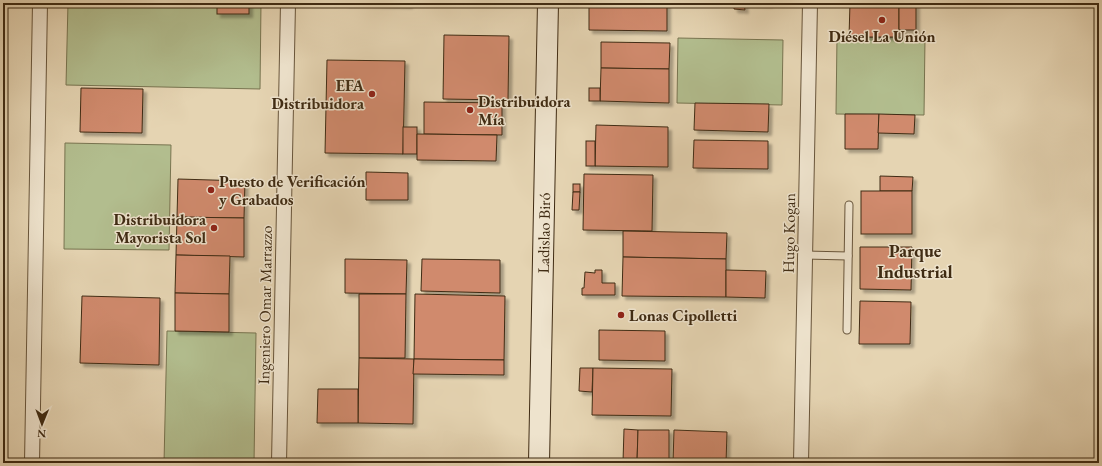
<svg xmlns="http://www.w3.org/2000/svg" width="1102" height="466" viewBox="0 0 1102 466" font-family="'EB Garamond',serif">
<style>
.green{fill:#b2bd8e;stroke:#787450}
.building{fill:#d08a6d;stroke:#3f2b13;filter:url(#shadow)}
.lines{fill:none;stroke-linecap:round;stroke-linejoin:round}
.lane-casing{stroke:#68553b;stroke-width:9}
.street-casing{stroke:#68553b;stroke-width:16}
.secondary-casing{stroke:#3f2b13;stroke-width:22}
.lane{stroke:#eee3cd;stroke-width:7}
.street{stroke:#eee3cd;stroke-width:14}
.secondary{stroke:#eee3cd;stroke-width:20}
.poi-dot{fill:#8f2418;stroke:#eee3cd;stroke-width:1.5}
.labels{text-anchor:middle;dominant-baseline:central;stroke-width:3;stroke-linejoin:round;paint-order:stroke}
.poi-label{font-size:16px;font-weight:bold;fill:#3f2b13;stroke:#eee3cd;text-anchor:start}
.street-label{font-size:16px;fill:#3f2b13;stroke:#eee3cd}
.quarter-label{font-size:18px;font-weight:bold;fill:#3f2b13;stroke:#eee3cd}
</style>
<defs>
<filter id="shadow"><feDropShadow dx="3.5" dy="3.5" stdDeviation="1" flood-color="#0004"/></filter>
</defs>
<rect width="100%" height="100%" fill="#e5d4b2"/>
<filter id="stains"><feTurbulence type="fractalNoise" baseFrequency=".005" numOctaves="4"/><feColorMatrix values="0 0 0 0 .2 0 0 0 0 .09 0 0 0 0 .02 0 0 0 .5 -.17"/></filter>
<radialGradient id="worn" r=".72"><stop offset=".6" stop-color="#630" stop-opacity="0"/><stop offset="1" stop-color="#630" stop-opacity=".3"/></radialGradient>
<g class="green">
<polygon points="68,3 261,3 260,89 66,85"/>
<polygon points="837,37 925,38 924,115 836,114"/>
<polygon points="678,38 783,40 782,105 677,103"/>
<polygon points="65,143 171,145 169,250 64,249"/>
<polygon points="167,331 256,333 254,463 164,463"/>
</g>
<g class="building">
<rect x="217" y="3" width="32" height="11"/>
<polygon points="345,3 409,3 409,5"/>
<polygon points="589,3 667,3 667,31 589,30"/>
<polygon points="734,3 769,3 769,4 744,3 745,10 734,9"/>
<polygon points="850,3 899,3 899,37 849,37"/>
<rect x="899" y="3" width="17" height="27"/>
<polygon points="444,35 509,36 508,100 443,99"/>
<polygon points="601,42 670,43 669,69 601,68"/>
<polygon points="327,60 405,61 403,154 325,153"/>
<polygon points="601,68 669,69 669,103 600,101"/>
<polygon points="81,88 143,89 142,133 80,132"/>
<rect x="589" y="88" width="11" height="13"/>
<polygon points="424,102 502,103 502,135 424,134"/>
<polygon points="695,103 769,104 768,132 694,130"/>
<polygon points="845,114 879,114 878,149 845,149"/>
<polygon points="879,114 915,115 914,134 878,133"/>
<polygon points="596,125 668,127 668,167 595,166"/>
<rect x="403" y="127" width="14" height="27"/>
<polygon points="417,134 497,135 496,161 417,160"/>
<polygon points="694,140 768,141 768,169 693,168"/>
<rect x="586" y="141" width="9" height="25"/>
<polygon points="366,172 408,173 408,200 366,200"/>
<polygon points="584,174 653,175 652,231 583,230"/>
<polygon points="880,176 913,177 912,191 880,191"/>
<polygon points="178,179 245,181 244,218 177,217"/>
<rect x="573" y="184" width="7" height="8"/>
<rect x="861" y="191" width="51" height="43"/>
<polygon points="573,192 580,192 579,210 572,210"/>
<polygon points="177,217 244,218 244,257 176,255"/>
<polygon points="623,231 727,233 726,259 623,257"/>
<polygon points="860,247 912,247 911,290 860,289"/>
<polygon points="176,255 230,256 229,294 175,293"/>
<polygon points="623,257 726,259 726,297 622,296"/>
<polygon points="345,259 407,260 406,294 345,293"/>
<polygon points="422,259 500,260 500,293 421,291"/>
<polygon points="595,270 602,270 602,283 615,283 615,295 582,295 582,288 584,288 585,272 595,273"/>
<polygon points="726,270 766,271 765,298 726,297"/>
<polygon points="175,293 229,294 229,332 175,331"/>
<polygon points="359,294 406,294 405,358 359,358"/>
<polygon points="415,294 505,296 504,360 414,359"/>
<polygon points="82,296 160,298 159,365 80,363"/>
<polygon points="860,301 911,302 910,344 859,344"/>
<polygon points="599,330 665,331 665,361 599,360"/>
<polygon points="359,358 414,359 413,424 358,423"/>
<polygon points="414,359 504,360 504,375 413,374"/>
<polygon points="580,368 593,368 592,392 579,391"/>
<polygon points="593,368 672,369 671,416 592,415"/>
<polygon points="318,389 358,389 358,423 317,423"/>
<polygon points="624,429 638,430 637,462 623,462"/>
<polygon points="638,430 669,430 669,462 637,462"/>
<polygon points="674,430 727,432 726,463 673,463"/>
</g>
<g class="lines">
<g class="lane-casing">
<g id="lane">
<polyline points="805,255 848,256"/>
<polyline points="847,330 849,205"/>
</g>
</g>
<g class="street-casing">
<g id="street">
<polyline points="32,463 40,3"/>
<polyline points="279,463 288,3"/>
<polyline points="801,463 810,3"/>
</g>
</g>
<g class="secondary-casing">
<polyline id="secondary" points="539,463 548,3"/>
</g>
<use href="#lane" class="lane"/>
<use href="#street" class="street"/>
<use href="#secondary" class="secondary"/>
</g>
<g class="poi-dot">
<circle cx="882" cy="20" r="4"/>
<circle cx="372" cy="94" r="4"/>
<circle cx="470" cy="110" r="4"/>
<circle cx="211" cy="190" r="4"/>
<circle cx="214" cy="228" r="4"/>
<circle cx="621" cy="315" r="4"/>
</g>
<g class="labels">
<g class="poi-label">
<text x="882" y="36" text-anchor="middle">Diésel La Unión</text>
<text x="364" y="85" text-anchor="end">EFA<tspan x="364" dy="18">Distribuidora</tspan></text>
<text x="478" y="101">Distribuidora<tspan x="478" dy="18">Mía</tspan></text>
<text x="219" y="181">Puesto de Verificación<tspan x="219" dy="18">y Grabados</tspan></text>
<text x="206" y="219" text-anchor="end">Distribuidora<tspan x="206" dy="18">Mayorista Sol</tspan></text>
<text x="629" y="315">Lonas Cipolletti</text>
</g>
<g class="street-label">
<text transform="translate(544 233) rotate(-89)">Ladislao Biró</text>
<text transform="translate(789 233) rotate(-89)">Hugo Kogan</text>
<text transform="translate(265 305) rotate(-89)">Ingeniero Omar Marrazzo</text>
</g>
<g class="quarter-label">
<text x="915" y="250">Parque<tspan x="915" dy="21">Industrial</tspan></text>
</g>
</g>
<rect width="1102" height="466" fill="none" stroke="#e5d4b2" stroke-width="16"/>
<rect x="4" y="4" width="1094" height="458" fill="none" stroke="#3f2b13" stroke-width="2"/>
<rect x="8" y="8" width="1086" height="450" fill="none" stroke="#3f2b13"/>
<g transform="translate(42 424) rotate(181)" stroke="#eee3cd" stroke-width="3" paint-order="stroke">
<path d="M0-3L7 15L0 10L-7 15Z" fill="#3f2b13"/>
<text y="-6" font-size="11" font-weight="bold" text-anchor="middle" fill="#3f2b13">N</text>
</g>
<rect width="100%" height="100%" filter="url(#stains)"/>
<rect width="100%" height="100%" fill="url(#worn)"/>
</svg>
